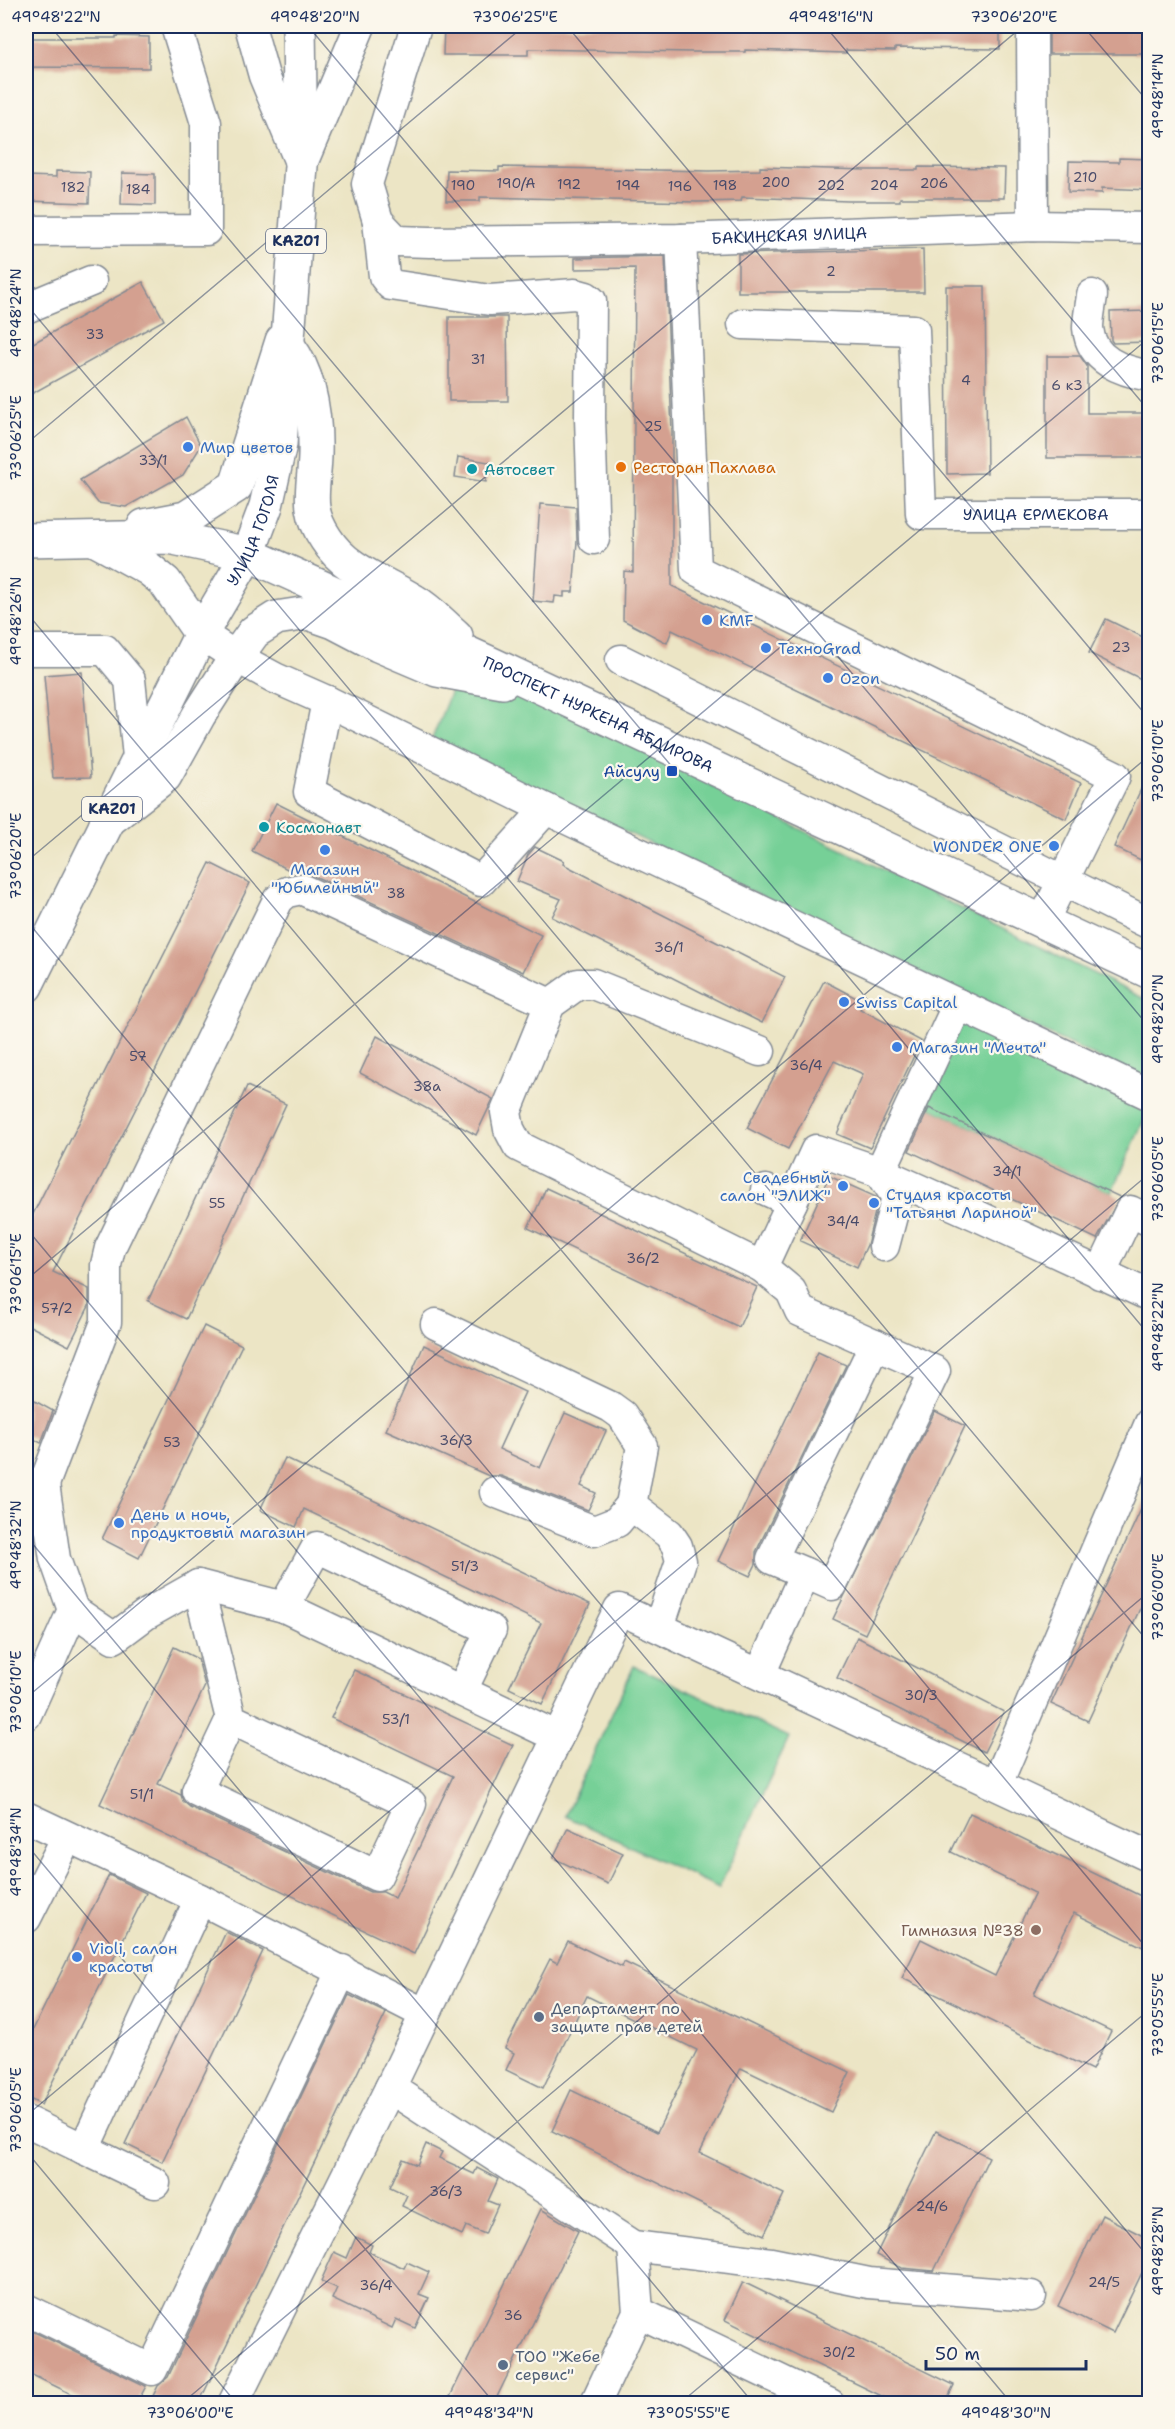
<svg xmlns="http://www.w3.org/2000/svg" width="1175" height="2429" viewBox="0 0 1175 2429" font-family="'Shantell Sans',sans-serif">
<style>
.green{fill:#76d097;stroke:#48807a;stroke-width:1.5}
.building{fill:#d4a090}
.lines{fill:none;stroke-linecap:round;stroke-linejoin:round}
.minor-casing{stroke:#848a92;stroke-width:33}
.major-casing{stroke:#848a92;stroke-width:36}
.highway-casing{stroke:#848a92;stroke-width:36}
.minor{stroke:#fff;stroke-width:30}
.major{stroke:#fff;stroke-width:33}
.highway{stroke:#fff;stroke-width:33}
.ticks{fill:none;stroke:#1b2f5e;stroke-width:1.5;stroke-opacity:0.45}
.shop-dot{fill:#3f7fe0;stroke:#fbf7ec;stroke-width:2}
.food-dot{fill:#e8710a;stroke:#fbf7ec;stroke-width:2}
.culture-dot{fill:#0f9aa8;stroke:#fbf7ec;stroke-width:2}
.transit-dot{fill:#1a4fb4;stroke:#fbf7ec;stroke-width:2}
.education-dot{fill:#8d6e63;stroke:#fbf7ec;stroke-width:2}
.service-dot{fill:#5c6f8a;stroke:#fbf7ec;stroke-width:2}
.labels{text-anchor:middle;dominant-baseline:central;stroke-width:4.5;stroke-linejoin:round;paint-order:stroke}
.number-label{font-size:14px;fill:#494b6a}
.shield{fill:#fbf7ec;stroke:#5e6b89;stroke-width:1.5}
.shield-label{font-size:15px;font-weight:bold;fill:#1b2f5e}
.street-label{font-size:16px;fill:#1b2f5e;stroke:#fbf7ec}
.shop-label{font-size:16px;fill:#366cbe;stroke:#fbf7ec;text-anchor:start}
.food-label{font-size:16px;fill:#c56008;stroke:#fbf7ec;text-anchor:start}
.culture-label{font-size:16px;fill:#0d838f;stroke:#fbf7ec;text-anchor:start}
.transit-label{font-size:16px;fill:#164399;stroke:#fbf7ec;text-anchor:end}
.education-label{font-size:16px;fill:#785e54;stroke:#fbf7ec;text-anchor:end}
.service-label{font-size:16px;fill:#4e5e75;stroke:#fbf7ec;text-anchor:start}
.neatline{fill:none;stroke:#1b2f5e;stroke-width:2}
.ticks-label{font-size:15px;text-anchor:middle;fill:#1b2f5e}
</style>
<rect width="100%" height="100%" fill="#fbf7ec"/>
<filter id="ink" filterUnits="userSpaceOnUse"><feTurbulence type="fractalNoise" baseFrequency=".0167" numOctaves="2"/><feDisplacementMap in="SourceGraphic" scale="12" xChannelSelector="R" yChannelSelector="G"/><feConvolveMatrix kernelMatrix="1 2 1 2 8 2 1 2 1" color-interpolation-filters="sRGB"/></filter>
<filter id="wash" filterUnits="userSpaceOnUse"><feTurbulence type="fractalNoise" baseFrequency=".008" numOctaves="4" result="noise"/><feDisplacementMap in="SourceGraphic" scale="24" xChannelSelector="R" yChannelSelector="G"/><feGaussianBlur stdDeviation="1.35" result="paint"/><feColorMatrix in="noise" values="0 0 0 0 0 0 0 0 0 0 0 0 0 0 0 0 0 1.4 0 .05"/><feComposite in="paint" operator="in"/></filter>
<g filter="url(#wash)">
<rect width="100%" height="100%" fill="#ece5c5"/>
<g class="green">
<polygon points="454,683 535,698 1149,1001 1149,1082 432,739"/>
<polygon points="962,1017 1149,1109 1111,1193 923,1105"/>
<polygon points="634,1666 789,1737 719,1888 565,1816"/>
</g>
<g id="blocks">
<g class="building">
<polygon points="444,26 1000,26 1000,49 895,48 895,51 846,50 846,53 745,50 745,52 692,52 528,49 528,55 443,55"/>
<polygon points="1049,26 1144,26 1143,54 1049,54"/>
<polygon points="116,36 149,37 149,68 26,67 26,38 116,38"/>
<polygon points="1119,158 1149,159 1149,190 1102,188 1102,193 1068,192 1069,161 1119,162"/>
<polygon points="499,167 709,171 760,170 760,167 867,170 918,170 918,167 1005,168 1004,198 900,198 900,201 848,201 742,197 741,201 697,202 480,197 480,201 446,201 447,170 499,171"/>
<polygon points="56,171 90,172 89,203 26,201 26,176 56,177"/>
<polygon points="122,173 155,174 155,205 121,204"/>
<polygon points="923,249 924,292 738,292 738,254"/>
<polygon points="665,256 672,432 672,586 1081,783 1066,819 672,630 667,643 623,620 624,571 633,572 635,268 575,269 575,258"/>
<polygon points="143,282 164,320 26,397 26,347"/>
<polygon points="946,286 985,286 987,473 947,474"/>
<polygon points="1149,311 1149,342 1113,343 1111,340 1110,312"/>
<polygon points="449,317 507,317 508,401 449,401"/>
<polygon points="1047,356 1080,356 1087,366 1087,413 1149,413 1149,458 1047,458"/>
<polygon points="186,417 201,446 183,475 126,507 98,503 80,480"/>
<polygon points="458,457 489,462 486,482 455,477"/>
<polygon points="540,504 576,507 577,541 573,592 564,592 564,597 555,596 554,603 533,601"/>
<polygon points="1106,619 1149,640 1149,683 1089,653"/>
<polygon points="82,672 91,777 53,778 44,675"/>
<polygon points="1149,772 1149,864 1114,847"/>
<polygon points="276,803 541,935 523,972 308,873 295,873 252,851"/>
<polygon points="535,847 564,861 563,864 785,977 762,1023 552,917 561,899 517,881 528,855"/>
<polygon points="210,863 250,883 53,1272 89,1289 89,1306 69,1346 26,1324 26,1228"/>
<polygon points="824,981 864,1002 860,1009 921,1041 870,1148 837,1134 863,1074 834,1061 788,1149 747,1128"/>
<polygon points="377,1036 493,1099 476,1135 360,1073"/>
<polygon points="247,1086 286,1104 186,1319 148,1301"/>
<polygon points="929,1108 1120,1197 1097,1239 909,1151"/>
<polygon points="829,1176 876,1197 878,1200 867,1245 857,1267 800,1241"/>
<polygon points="546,1188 757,1287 739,1327 528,1228"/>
<polygon points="204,1326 242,1345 139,1558 102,1539"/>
<polygon points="424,1345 525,1392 499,1449 540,1468 565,1413 606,1431 581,1486 596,1493 588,1510 501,1476 489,1476 386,1430"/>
<polygon points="818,1352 846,1365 756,1552 756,1564 750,1576 718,1561"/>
<polygon points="26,1396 53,1411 41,1443 26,1435"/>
<polygon points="935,1411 965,1426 865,1634 833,1619"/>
<polygon points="285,1458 590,1604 542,1704 509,1688 541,1623 304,1509 296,1527 260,1510"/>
<polygon points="1149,1492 1149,1589 1088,1721 1051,1704"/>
<polygon points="857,1637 1004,1712 984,1752 837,1678"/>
<polygon points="174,1647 198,1659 205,1686 158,1784 181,1795 183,1801 190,1807 370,1892 383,1892 395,1898 453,1776 331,1718 354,1670 513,1745 414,1954 100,1804"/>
<polygon points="970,1813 1149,1900 1149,1950 1074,1913 1034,1994 1111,2031 1092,2070 902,1978 921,1939 995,1976 1035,1893 951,1852"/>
<polygon points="568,1828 623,1853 608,1884 553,1858"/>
<polygon points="109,1875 146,1893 41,2105 26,2097 26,2044"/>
<polygon points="226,1932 263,1951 162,2162 125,2144"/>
<polygon points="568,1941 622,1967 624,1962 850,2072 831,2112 741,2068 700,2153 784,2194 764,2235 552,2131 571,2090 657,2132 697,2050 587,1996 543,2088 506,2070 514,2053 505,2048 550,1959 557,1963"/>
<polygon points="349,1995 386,2013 199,2403 168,2403 153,2396 158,2386 168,2377"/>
<polygon points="936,2131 989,2157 934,2271 902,2268 876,2255"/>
<polygon points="426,2144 442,2152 439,2158 474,2174 477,2168 498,2179 488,2201 498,2205 485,2234 466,2226 462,2235 402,2206 407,2195 390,2187 403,2159 417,2165"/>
<polygon points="541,2209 578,2231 494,2403 447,2403"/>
<polygon points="1102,2215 1149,2239 1149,2258 1113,2333 1058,2306"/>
<polygon points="356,2237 372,2245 369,2252 404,2268 407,2262 429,2272 419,2294 429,2298 415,2328 396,2319 392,2328 332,2299 337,2288 321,2281 334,2252 347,2258"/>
<polygon points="743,2282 954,2385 945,2403 896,2403 725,2320"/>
<polygon points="26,2328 146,2386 137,2403 90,2403 26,2372"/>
</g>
</g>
</g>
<g filter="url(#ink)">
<use href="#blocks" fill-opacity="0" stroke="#848a92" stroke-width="1.5"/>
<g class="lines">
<g class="minor-casing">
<g id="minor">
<polyline points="250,26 264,76 299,160"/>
<path id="s1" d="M416,26L367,184L378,221L397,241L430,242L681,239L1033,226L1150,228"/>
<polyline points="1032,26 1033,226"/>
<polyline points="301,166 360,26"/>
<polyline points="378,221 384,276 391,285 490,300 575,294 586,297 591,301 590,418 594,539"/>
<polyline points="26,231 206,230 206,123 176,26"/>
<polyline points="681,239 696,570 1115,776 1043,921"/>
<path d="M1092,295C1091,305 1088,317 1088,328C1091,361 1122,371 1150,376"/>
<polyline points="26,308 91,281"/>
<path id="s2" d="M743,324L914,330L921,514H1150"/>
<polyline points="201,634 236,657 275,678 327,701 546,809 1150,1095"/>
<polyline points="26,650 105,650 130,680 138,757"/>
<polyline points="621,660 1150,924"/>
<polyline points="327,701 309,792 481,881 546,809"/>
<polyline points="760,1051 593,984 578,984 550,1004 506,1112 509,1129 518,1146 762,1267"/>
<polyline points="766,1190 792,1202"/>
<polyline points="884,1246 897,1197 880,1172 978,1216 1150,1296"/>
<polyline points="1100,1274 1130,1211 1150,1221"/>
<polyline points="436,1324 611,1407 622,1415 642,1446 631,1505"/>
<polyline points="40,1482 44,1484 55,1559 73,1610 114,1638 145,1615 198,1585 284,1607 558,1737"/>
<polyline points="495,1492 594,1531 617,1522 631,1505 669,1534 677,1546 681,1561 659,1627"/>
<polyline points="26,1521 44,1484 106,1322 106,1265 110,1248 278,900 287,892 301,889 550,1004"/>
<polyline points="805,1573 772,1559 875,1344"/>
<polyline points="198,1585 231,1719 197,1791 377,1876 411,1804 231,1719"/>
<polyline points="284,1607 317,1547 491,1630 462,1690"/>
<polyline points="760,1674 805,1573 832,1585 935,1371 800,1311 791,1291 762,1267 816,1150 880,1172 958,1004"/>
<polyline points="26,1715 73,1610"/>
<polyline points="997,1784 1150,1423"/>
<polyline points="26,1817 200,1899 425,2014"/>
<polyline points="26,1918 67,1837"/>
<polyline points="390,2088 633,2246 771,2263 869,2283 1031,2296"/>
<polyline points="26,2121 84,2149"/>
<polyline points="155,2183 84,2149 200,1899"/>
<polyline points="26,2309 152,2370 342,1970"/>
<polyline points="638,2312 830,2404"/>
<polyline points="233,2404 390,2088 619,1609 1150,1857"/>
<polyline points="595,2404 638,2312 633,2246"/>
</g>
</g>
<g class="major-casing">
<g id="major">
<path d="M289,347C311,377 316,419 315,456C314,490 305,508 326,539C346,571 384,582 414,601C430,610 443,625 456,636"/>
<polyline points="144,526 186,518 236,486 282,341"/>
<path id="s3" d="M26,540L169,537L248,554L485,661L1150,972"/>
<polyline points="96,540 149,569 165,582 201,634"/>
<polyline points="106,822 165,776 199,715 236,657 254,632 276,618 308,613 334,622 378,645 437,670 503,682"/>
</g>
</g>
<g class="highway-casing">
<g id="highway">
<path id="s4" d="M26,986L201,634L248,554L266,506L280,444L301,166L299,26"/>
</g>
</g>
<use href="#minor" class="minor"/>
<use href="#major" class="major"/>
<use href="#highway" class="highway"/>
</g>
</g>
<path class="ticks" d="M50,26L1150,1336M308,26L1150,1028M567,26L1150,720M825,26L1150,412M1083,26L1150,104M26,304L1150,1644M26,444L524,26M26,612L1150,1952M26,862L1023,26M26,920L1150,2259M26,1228L1012,2404M26,1280L1150,337M26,1536L754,2404M26,1698L1150,755M26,1844L495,2404M26,2116L1150,1173M26,2151L237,2404M181,2404L1150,1591M679,2404L1150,2009"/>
<g class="shop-dot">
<circle cx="188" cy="447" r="6"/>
<circle cx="707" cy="620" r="6"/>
<circle cx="766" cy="648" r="6"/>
<circle cx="828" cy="678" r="6"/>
<circle cx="1054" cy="846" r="6"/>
<circle cx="325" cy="850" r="6"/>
<circle cx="844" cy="1002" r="6"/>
<circle cx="897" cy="1047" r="6"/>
<circle cx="843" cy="1186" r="6"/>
<circle cx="874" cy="1203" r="6"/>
<circle cx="119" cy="1523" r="6"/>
<circle cx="77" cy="1957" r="6"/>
</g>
<circle class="food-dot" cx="621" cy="467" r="6"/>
<g class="culture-dot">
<circle cx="472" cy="469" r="6"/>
<circle cx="264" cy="827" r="6"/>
</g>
<rect class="transit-dot" x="666" y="765" width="12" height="12" rx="3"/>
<circle class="education-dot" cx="1036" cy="1930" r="6"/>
<g class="service-dot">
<circle cx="539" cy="2017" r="6"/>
<circle cx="503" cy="2365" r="6"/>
</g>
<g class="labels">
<g class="number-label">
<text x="1085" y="177">210</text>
<text x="776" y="182">200</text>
<text x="516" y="183">190/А</text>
<text x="934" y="183">206</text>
<text x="569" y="184">192</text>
<text x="463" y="185">190</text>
<text x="628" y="185">194</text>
<text x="725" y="185">198</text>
<text x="831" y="185">202</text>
<text x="884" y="185">204</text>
<text x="680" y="186">196</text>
<text x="73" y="187">182</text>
<text x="138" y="189">184</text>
<text x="831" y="271">2</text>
<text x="95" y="334">33</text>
<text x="478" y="359">31</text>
<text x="966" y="380">4</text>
<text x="1067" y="385">6 к3</text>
<text x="653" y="426">25</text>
<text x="153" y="460">33/1</text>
<text x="1121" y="647">23</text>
<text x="396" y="893">38</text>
<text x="669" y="947">36/1</text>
<text x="138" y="1056">57</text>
<text x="806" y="1065">36/4</text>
<text x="427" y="1086">38а</text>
<text x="1007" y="1171">34/1</text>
<text x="217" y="1203">55</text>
<text x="843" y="1221">34/4</text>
<text x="643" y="1258">36/2</text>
<text x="57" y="1308">57/2</text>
<text x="456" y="1440">36/3</text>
<text x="172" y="1442">53</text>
<text x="465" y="1566">51/3</text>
<text x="921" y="1695">30/3</text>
<text x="396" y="1719">53/1</text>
<text x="142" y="1794">51/1</text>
<text x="446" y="2191">36/3</text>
<text x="932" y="2206">24/6</text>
<text x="1104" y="2282">24/5</text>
<text x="376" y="2285">36/4</text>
<text x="513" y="2315">36</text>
<text x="839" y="2352">30/2</text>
</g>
<g class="shield">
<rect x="266" y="229" width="60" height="24" rx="4.5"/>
<rect x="82" y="797" width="60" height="24" rx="4.5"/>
</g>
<g class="shield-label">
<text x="296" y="241">KАZ01</text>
<text x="112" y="809">KАZ01</text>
</g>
<g class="street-label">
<text stroke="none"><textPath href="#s1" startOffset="624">БАКИНСКАЯ УЛИЦА</textPath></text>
<text stroke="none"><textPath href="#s2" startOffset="470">УЛИЦА ЕРМЕКОВА</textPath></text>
<text stroke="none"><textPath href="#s4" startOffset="510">УЛИЦА ГОГОЛЯ</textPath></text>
<text stroke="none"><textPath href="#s3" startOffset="609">ПРОСПЕКТ НУРКЕНА АБДИРОВА</textPath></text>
</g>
<g class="shop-label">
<text x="200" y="447">Мир цветов</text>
<text x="719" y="620">KMF</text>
<text x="778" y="648">ТехноGrad</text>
<text x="840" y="678">Ozon</text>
<text x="1042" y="846" text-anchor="end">WONDER ONE</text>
<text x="325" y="869" text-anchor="middle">Магазин<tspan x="325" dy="18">"Юбилейный"</tspan></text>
<text x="856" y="1002">Swiss Capital</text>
<text x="909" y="1047">Магазин "Мечта"</text>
<text x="831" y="1177" text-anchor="end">Свадебный<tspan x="831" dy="18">салон "ЭЛИЖ"</tspan></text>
<text x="886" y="1194">Студия красоты<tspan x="886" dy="18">"Татьяны Лариной"</tspan></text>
<text x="131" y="1514">День и ночь,<tspan x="131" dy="18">продуктовый магазин</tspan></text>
<text x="89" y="1948">Violi, салон<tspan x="89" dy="18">красоты</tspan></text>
</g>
<g class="food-label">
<text x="633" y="467">Ресторан Пахлава</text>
</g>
<g class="culture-label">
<text x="484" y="469">Автосвет</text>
<text x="276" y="827">Космонавт</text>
</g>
<g class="transit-label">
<text x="660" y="771">Айсулу</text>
</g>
<g class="education-label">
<text x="1024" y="1930">Гимназия №38</text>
</g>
<g class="service-label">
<text x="551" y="2008">Департамент по<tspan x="551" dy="18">защите прав детей</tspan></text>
<text x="515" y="2356">ТОО "Жебе<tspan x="515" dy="18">сервис"</tspan></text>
</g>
</g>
<rect width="1175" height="2429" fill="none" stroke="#fbf7ec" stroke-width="66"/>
<path d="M926 2360v9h160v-9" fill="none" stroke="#1b2f5e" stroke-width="3"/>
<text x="935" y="2360" font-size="18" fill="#1b2f5e" stroke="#fbf7ec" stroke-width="4.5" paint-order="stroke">50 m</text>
<rect x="33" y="33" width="1109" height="2363" class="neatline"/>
<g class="ticks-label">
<text x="56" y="22">49°48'22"N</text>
<text x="315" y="22">49°48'20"N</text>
<text x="515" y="22">73°06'25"E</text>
<text x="831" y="22">49°48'16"N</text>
<text x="1014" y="22">73°06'20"E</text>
<text transform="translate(1158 96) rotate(-90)" y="5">49°48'14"N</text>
<text transform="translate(16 313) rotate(-90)" y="5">49°48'24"N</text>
<text transform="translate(1158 343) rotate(-90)" y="5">73°06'15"E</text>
<text transform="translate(16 438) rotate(-90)" y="5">73°06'25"E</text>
<text transform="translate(16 621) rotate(-90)" y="5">49°48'26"N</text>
<text transform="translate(1158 761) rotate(-90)" y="5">73°06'10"E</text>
<text transform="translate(16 856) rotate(-90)" y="5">73°06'20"E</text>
<text transform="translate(1158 1019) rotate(-90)" y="5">49°48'20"N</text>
<text transform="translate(1158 1179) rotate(-90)" y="5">73°06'05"E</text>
<text transform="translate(16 1274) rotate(-90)" y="5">73°06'15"E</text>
<text transform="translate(1158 1327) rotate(-90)" y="5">49°48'22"N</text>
<text transform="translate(16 1545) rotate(-90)" y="5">49°48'32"N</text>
<text transform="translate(1158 1597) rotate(-90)" y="5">73°06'00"E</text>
<text transform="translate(16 1692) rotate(-90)" y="5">73°06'10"E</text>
<text transform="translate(16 1852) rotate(-90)" y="5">49°48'34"N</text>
<text transform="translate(1158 2015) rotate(-90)" y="5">73°05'55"E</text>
<text transform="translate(16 2110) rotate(-90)" y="5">73°06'05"E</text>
<text transform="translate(1158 2251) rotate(-90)" y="5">49°48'28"N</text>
<text x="190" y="2418">73°06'00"E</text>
<text x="489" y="2418">49°48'34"N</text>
<text x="688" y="2418">73°05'55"E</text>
<text x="1006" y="2418">49°48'30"N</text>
</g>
</svg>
